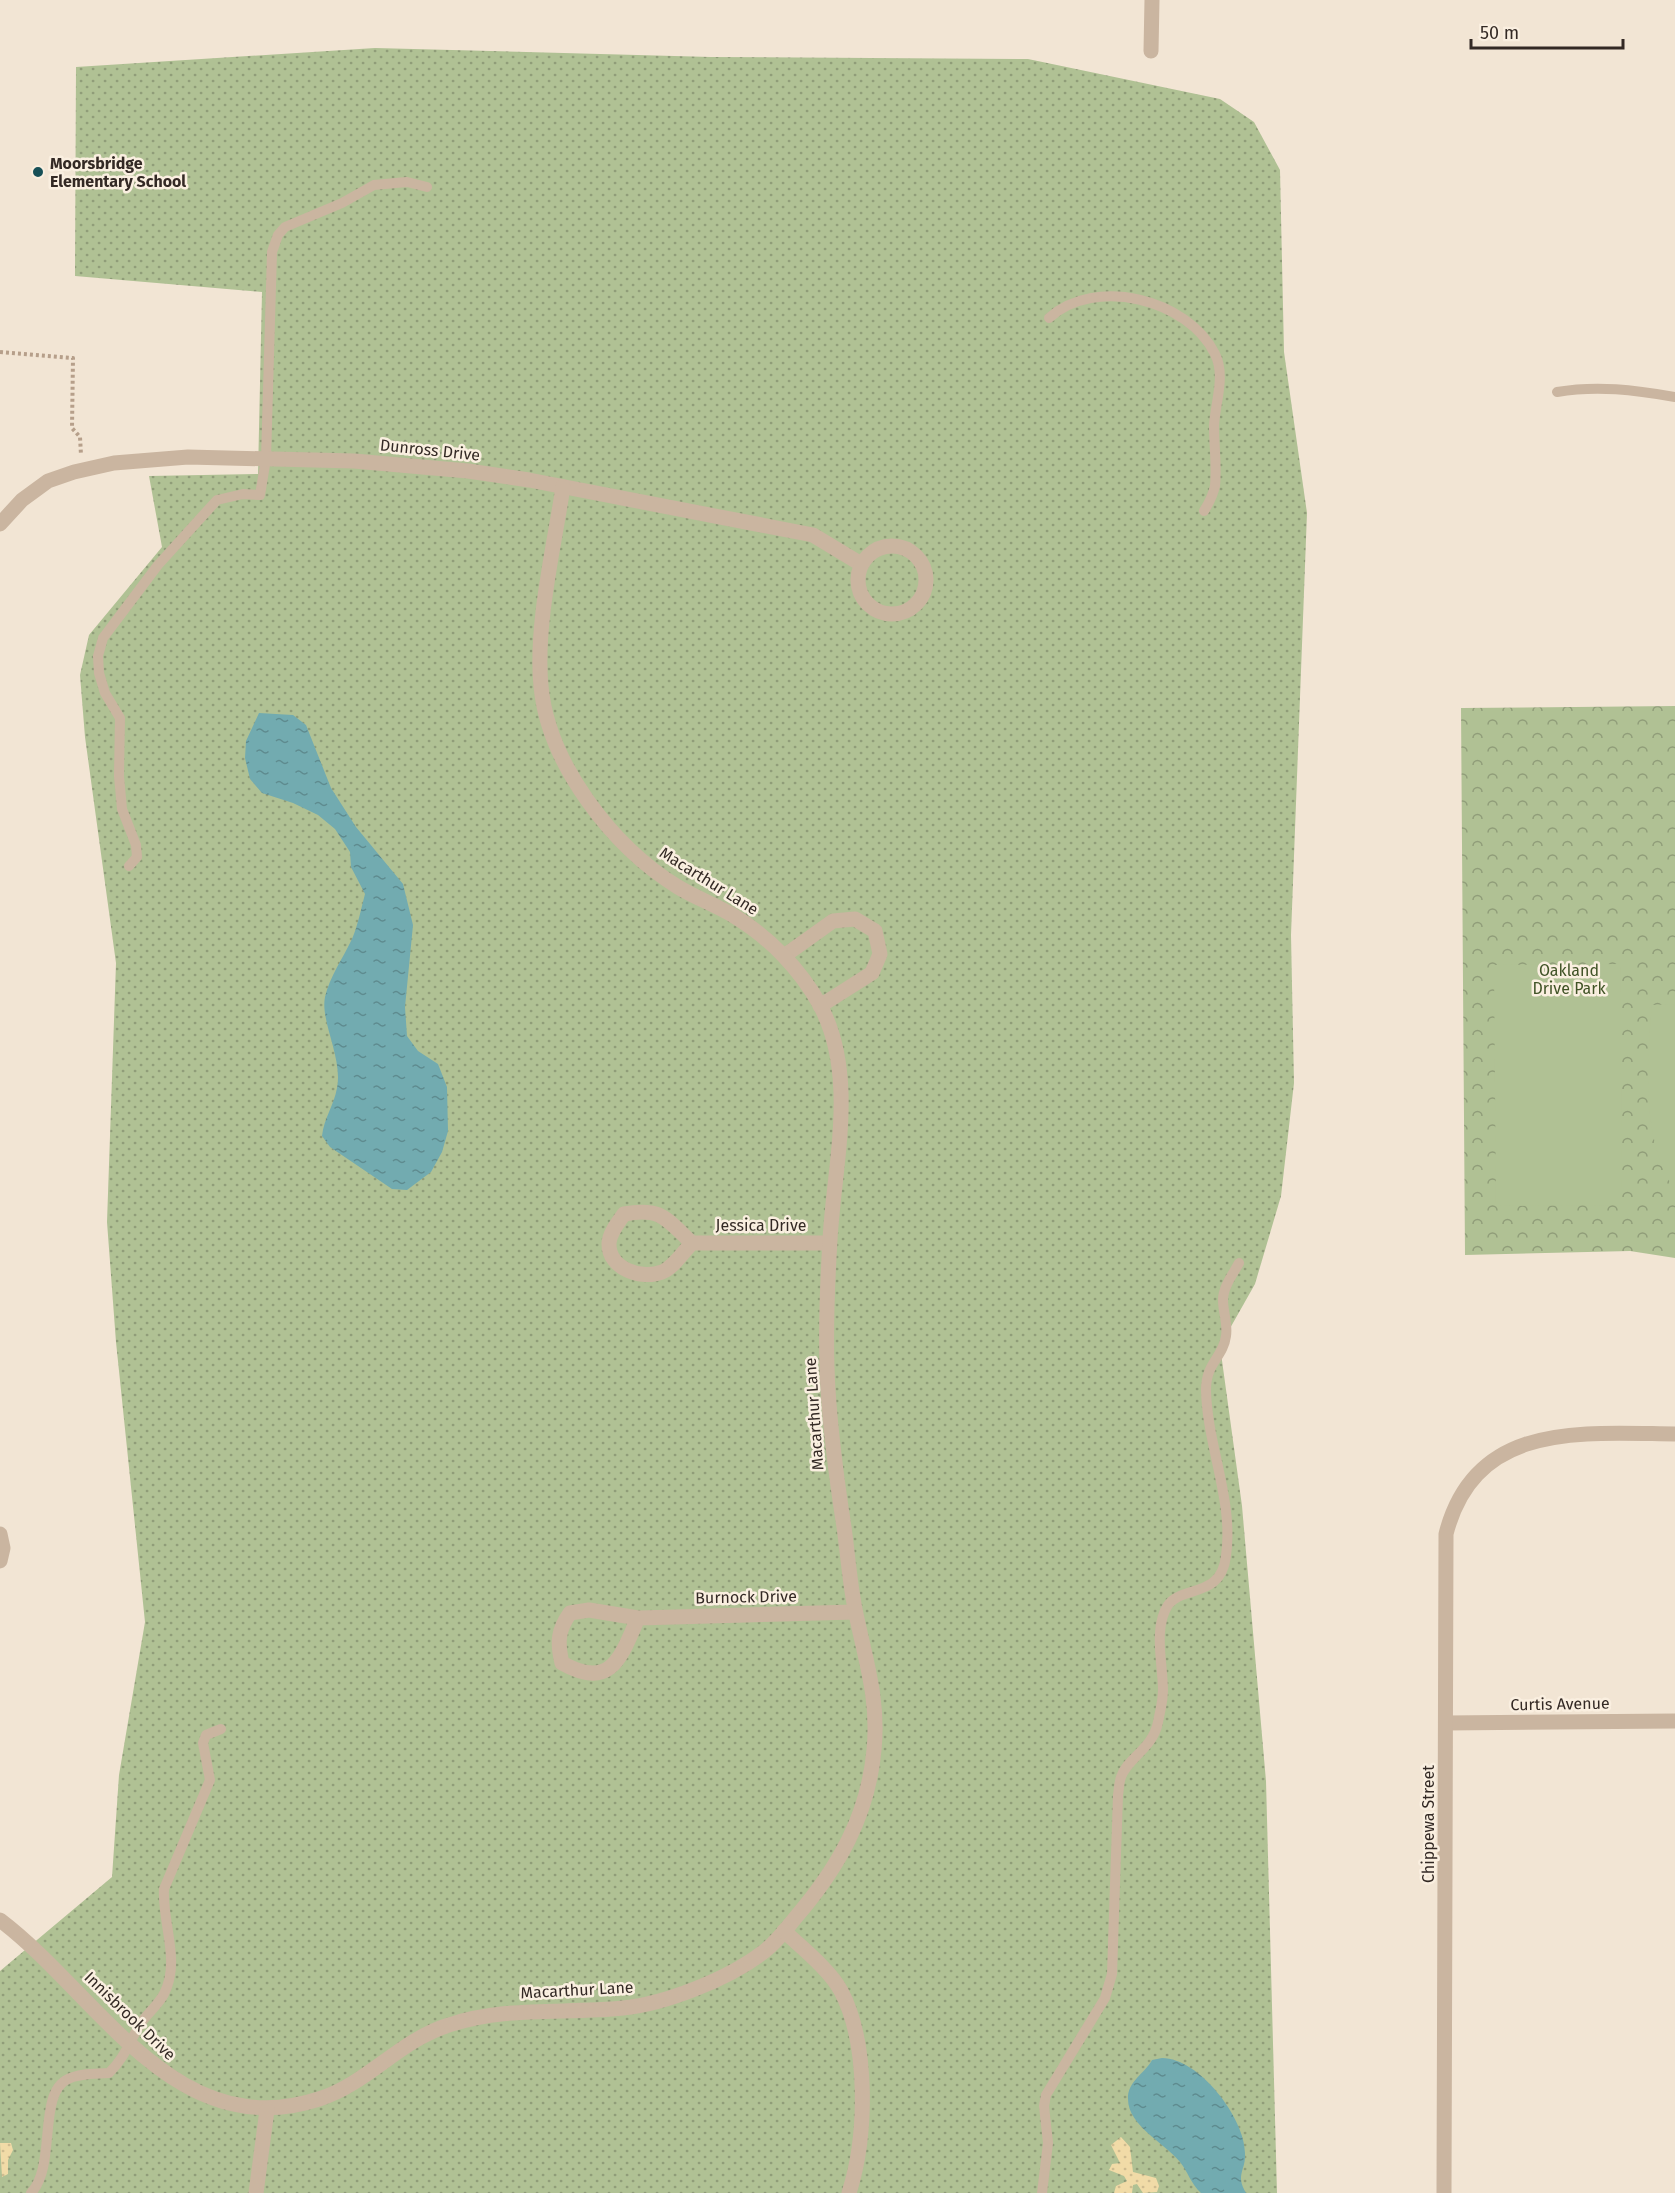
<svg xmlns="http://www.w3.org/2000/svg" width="1675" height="2193" viewBox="0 0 1675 2193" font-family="'Fira Sans',sans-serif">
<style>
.grass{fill:url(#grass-dots)}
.sand{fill:url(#sand-dots)}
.park{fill:url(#park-crowns)}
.garden{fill:#b0c194}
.water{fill:url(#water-ripples)}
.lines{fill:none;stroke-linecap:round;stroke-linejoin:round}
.path{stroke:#b69f8a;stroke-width:4;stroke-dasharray:3 3;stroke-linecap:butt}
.lane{stroke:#cab5a0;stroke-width:10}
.street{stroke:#cab5a0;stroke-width:15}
.poi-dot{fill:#175057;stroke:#faefe0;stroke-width:2}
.labels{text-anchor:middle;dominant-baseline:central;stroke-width:5;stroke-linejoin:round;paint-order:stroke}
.poi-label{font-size:16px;font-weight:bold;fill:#332924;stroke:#faefe0;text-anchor:start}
.street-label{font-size:16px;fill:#332924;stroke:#faefe0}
.park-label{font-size:16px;fill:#405326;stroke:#faefe0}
</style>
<defs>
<pattern id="grass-dots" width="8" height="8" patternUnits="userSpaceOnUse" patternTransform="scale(1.5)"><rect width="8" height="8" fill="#b0c194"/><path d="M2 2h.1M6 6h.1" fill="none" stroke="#909d79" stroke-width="1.8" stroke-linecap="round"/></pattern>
<pattern id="sand-dots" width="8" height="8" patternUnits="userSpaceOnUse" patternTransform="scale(1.5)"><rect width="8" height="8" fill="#f1dba7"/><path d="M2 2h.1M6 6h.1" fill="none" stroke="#cfbc90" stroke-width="1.8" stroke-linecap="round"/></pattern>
<pattern id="park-crowns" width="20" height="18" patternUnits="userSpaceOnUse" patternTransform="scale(1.5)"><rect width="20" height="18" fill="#b0c194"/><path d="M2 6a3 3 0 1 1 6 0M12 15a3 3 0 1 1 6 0" fill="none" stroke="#909d79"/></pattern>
<pattern id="water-ripples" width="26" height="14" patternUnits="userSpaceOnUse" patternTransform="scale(1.5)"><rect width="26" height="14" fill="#72abb0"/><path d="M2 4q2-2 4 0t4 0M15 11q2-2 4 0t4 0" fill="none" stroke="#5e8b8f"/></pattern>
</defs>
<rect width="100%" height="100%" fill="#f2e5d4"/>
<polygon class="grass" points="375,48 711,57 1028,59 1220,99 1254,122 1280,170 1284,352 1307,513 1291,935 1294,1083 1281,1196 1255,1284 1220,1346 1242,1506 1266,1781 1277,2193 0,2193 0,1971 112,1877 119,1775 145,1622 116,1342 107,1222 116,963 85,737 80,675 89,635 162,547 149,476 258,474 262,292 75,276 76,67"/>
<g class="sand">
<polygon points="1121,2137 1130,2147 1133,2172 1156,2178 1159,2186 1157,2192 1143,2193 1137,2184 1133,2185 1132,2193 1114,2193 1116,2186 1127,2181 1124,2176 1109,2170 1112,2164 1120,2163 1111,2145"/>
<polygon points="0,2143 11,2143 13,2150 8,2160 8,2174 2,2177"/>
</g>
<polygon class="park" points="1675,706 1675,1258 1630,1251 1465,1255 1461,708"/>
<g class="garden">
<polygon points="1620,964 1622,1205 1496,1206 1494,965"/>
<path d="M1675,1004V1190C1641,1142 1647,1061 1652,1005Z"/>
</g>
<g class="water">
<path d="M259,713L293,715L306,725L331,788L356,827L403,884L413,925L405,1007L407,1036L418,1051L438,1064L447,1087L448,1131L442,1152L431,1172L407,1190L392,1189L330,1147L322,1136C324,1118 334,1105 337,1088C343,1058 320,1021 325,997C330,976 343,958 352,939C358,925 361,909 365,894L351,867L350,852L335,829L318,815L293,803L262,793L250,779L245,758L246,741Z"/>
<path d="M1162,2058C1199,2058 1245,2118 1245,2153C1246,2171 1235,2174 1246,2193H1201C1191,2184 1188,2172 1180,2162C1165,2143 1128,2126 1128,2099C1127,2082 1145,2073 1152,2060Z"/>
</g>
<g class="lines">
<polyline class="path" points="0,352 73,358 72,428 80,437 81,455"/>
<g class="lane">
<path d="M1049,318C1095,276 1188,299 1215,354C1226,376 1215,403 1214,426C1214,446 1217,466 1215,486C1213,495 1209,503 1204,511"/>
<path d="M1557,392C1597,385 1635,390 1675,397"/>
<polyline points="129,866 137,857 136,845 122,809 119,776 120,718 105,693 99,673 98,656 103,638 158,565 217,500 243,494 260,495 266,459 272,252 278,235 285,227 342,203 374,185 407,182 427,187"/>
<path d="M31,2193C57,2166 37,2093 68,2079C80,2073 95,2074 109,2073C126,2056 129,2042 141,2023C148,2013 158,2005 164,1994C181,1961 162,1924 164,1889L210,1780L203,1743L206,1735L221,1729"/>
<path d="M1042,2193L1048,2143L1044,2106L1046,2095L1105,1998L1112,1974L1118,1795C1119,1789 1119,1783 1121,1777C1127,1758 1153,1749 1158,1722C1160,1712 1163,1701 1163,1690C1163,1665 1153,1628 1168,1605C1182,1585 1221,1599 1226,1556C1234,1501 1207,1445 1206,1390C1206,1362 1223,1358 1226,1336C1228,1324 1223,1312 1223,1300C1223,1287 1233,1274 1239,1263"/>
</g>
<g class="street">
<polyline points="1151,51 1152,0"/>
<polyline points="0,524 22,500 48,481 74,472 114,463 188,457 354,461 468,471 529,480 813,535 861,564"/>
<circle cx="892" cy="580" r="34"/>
<polyline points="784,956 833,921 855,919 875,931 880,954 872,973 820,1006"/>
<path d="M692,1243C684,1251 673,1268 662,1272C642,1280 608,1269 609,1243C610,1232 618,1223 624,1214C662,1207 666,1219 692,1243H829"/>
<polyline points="0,1534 3,1548 0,1561"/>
<path d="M638,1618C621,1657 611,1691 562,1663C557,1642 558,1630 570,1613L589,1610L638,1618L855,1612"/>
<polyline points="1446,1723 1675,1721"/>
<path d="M0,1920C98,1994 175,2146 319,2099C367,2084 400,2040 449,2025C506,2006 564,2014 623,2008C665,2004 728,1979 762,1953C775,1944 786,1929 796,1917C838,1868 868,1816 874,1750C879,1700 866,1662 856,1614C850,1586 848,1556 844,1527C837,1482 831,1436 828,1390C825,1341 827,1289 830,1240C834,1164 858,1076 820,1005C800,969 769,937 734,916C716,905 696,898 678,887C613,847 548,764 541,686C535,626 554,547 563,487"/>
<path d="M784,1931C801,1947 830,1970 841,1991C869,2044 867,2137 849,2193"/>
<polyline points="256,2193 267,2110"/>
<path d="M1444,2193L1446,1534C1475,1421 1581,1433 1675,1434"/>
</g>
</g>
<circle class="poi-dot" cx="38" cy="172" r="6"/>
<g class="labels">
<g class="poi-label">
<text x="50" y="163">Moorsbridge<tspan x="50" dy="18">Elementary School</tspan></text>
</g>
<g class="street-label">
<text transform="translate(430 450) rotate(6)">Dunross Drive</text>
<text transform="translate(709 881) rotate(32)">Macarthur Lane</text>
<text x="761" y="1225">Jessica Drive</text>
<text transform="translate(814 1414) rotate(-94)">Macarthur Lane</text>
<text transform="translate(746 1597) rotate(-1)">Burnock Drive</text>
<text transform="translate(1560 1704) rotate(-1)">Curtis Avenue</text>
<text transform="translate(1428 1824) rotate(-90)">Chippewa Street</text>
<text transform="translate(577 1990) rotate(-3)">Macarthur Lane</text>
<text transform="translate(130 2016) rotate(44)">Innisbrook Drive</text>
</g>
<g class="park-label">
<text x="1569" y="970">Oakland<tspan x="1569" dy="18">Drive Park</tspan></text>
</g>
</g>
<path d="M1471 39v9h152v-9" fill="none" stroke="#332924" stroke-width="3"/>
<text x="1480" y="39" font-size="18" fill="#332924" stroke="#faefe0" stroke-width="4.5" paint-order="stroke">50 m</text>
</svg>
